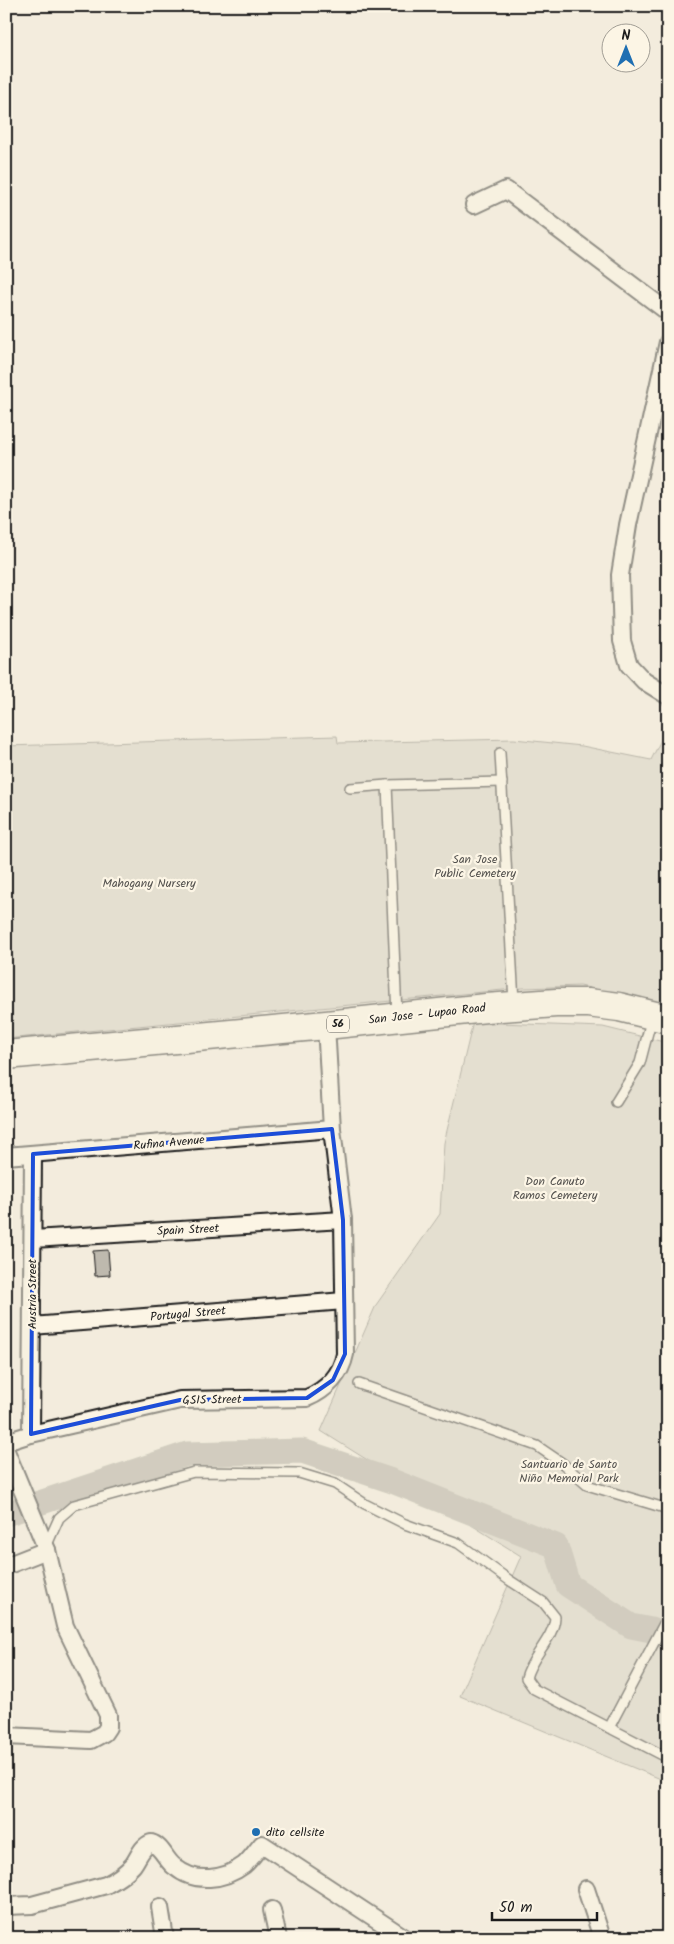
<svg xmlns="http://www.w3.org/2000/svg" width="674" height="1944" viewBox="0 0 674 1944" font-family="Kalam,sans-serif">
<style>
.green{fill:#d3cec1;stroke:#78756e}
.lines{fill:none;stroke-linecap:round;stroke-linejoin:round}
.river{stroke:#aaa59b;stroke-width:25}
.building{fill:#beb9ae;stroke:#1c1c1c}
.lane-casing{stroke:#1c1c1c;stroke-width:12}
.street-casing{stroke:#1c1c1c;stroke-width:20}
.highway-casing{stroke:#1c1c1c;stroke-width:31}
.lane{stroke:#fcf5e5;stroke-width:9}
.street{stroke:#fcf5e5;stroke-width:16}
.highway{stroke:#fcf5e5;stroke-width:28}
.marked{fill:none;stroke:#1d4ed8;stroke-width:4;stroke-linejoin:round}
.poi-dot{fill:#1f6fb2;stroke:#fcf5e5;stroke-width:2}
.labels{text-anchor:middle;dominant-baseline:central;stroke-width:4.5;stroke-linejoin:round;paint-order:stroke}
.shield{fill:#fcf5e5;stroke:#5f5d58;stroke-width:1}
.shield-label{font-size:11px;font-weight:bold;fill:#1c1c1c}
.park-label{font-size:12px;fill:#53514e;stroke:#fcf5e5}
.street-label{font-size:12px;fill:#1c1c1c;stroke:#fcf5e5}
.poi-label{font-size:12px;fill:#1c1c1c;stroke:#fcf5e5;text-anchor:start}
</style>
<rect width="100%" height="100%" fill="#f3ecdd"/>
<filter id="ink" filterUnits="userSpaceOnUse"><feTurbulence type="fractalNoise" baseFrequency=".02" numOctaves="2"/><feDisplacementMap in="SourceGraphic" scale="10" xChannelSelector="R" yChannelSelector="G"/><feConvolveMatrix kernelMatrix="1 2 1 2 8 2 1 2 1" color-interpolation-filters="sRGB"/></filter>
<g filter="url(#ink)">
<g class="green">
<polygon points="668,726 668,1004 580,986 523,988 6,1039 6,746 337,736 338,743 514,739 582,746 651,760"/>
<polygon points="473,1022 603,1027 668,1043 668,1782 460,1696 521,1556 321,1431 376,1305 440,1214 444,1143"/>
</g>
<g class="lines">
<polyline class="river" points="6,1514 187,1454 302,1451 392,1481 556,1546 568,1585 631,1626 651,1630 668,1638"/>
</g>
<polygon class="building" points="108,1250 110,1275 95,1276 93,1251"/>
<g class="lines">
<g class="lane-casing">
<g id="lane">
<polyline points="500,753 514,1002"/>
<polyline points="387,785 397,1015"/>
<polyline points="350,788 387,785 502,782"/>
<polyline points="616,1102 640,1063 652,1017"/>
<polyline points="359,1384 537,1446 562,1463 587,1485 668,1509"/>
<path d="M46,1547L59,1518L74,1505L194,1472L299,1473L335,1484L365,1504L405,1524L458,1543L509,1580L543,1602L555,1617C554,1639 531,1656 526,1678L534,1689L668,1758"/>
<polyline points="609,1728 668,1616"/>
</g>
</g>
<g class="street-casing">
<g id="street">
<polyline points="474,205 506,190 668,312"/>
<polyline points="668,342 628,525 620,575 622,641 629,665 644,681 668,696"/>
<polyline points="6,1156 332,1129"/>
<polyline points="33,1239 343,1220"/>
<polyline points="32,1326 344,1301"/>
<polyline points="31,1434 33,1154"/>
<path d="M6,1442L31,1434L180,1400L307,1398C326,1390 341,1375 345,1354L343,1220L332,1129L326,1025"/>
<polyline points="6,1451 47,1550 65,1626 108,1715 108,1727 104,1733 91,1740 6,1736"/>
<polyline points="6,1566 47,1550"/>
<polyline points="586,1889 602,1938"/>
<path d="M6,1906L32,1905L106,1885C116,1880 125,1874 133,1865C139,1857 141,1847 151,1843C162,1846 166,1861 175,1867C195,1884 224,1880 244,1865C251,1859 256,1851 262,1844L405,1938"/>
<polyline points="160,1907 165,1938"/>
<polyline points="272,1910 278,1938"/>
</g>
</g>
<g class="highway-casing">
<polyline id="highway" points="6,1055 326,1025 486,1008 556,1003 588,1003 619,1007 668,1019"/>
</g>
<use href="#lane" class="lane"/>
<use href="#street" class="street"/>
<use href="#highway" class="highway"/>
</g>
</g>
<path d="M0 0H674V1944H0ZM332,1129L343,1220L345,1354L333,1380L307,1398L180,1400L31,1434L33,1154Z" fill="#f3ecdd" fill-opacity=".55" fill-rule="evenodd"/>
<path class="marked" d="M332,1129L343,1220L345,1354L333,1380L307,1398L180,1400L31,1434L33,1154Z"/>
<circle class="poi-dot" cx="256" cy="1832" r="5"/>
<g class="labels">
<rect class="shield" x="327" y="1015.5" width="22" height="17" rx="4"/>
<g class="shield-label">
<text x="338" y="1024">56</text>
</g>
<g class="park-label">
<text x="475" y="859">San Jose<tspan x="475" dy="14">Public Cemetery</tspan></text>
<text x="149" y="883">Mahogany Nursery</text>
<text x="555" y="1181">Don Canuto<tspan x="555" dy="14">Ramos Cemetery</tspan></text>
<text x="569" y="1464">Santuario de Santo<tspan x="569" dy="14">Niño Memorial Park</tspan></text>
</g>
<g class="street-label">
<text transform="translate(427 1014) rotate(-6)">San Jose - Lupao Road</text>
<text transform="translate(169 1143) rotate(-5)">Rufina Avenue</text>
<text transform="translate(188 1230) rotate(-3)">Spain Street</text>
<text transform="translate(32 1294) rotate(-90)">Austria Street</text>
<text transform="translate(188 1314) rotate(-5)">Portugal Street</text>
<text transform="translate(212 1400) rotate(-1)">GSIS Street</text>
</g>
<g class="poi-label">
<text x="266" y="1832">dito cellsite</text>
</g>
</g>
<rect width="674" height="1944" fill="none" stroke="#fcf5e5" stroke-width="25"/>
<rect x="12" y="12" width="649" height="1919" fill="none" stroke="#1c1c1c" stroke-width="2" filter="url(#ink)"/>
<g transform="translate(626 48)"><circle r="24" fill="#fcf5e5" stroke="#a29e95"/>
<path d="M0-4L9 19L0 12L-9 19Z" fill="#1f6fb2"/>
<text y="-8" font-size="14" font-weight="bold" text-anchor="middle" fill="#1c1c1c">N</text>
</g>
<path d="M492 1912v8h105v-8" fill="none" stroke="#1c1c1c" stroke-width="2.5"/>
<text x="499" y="1912" font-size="15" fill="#1c1c1c" stroke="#fcf5e5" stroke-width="4" paint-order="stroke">50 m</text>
</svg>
